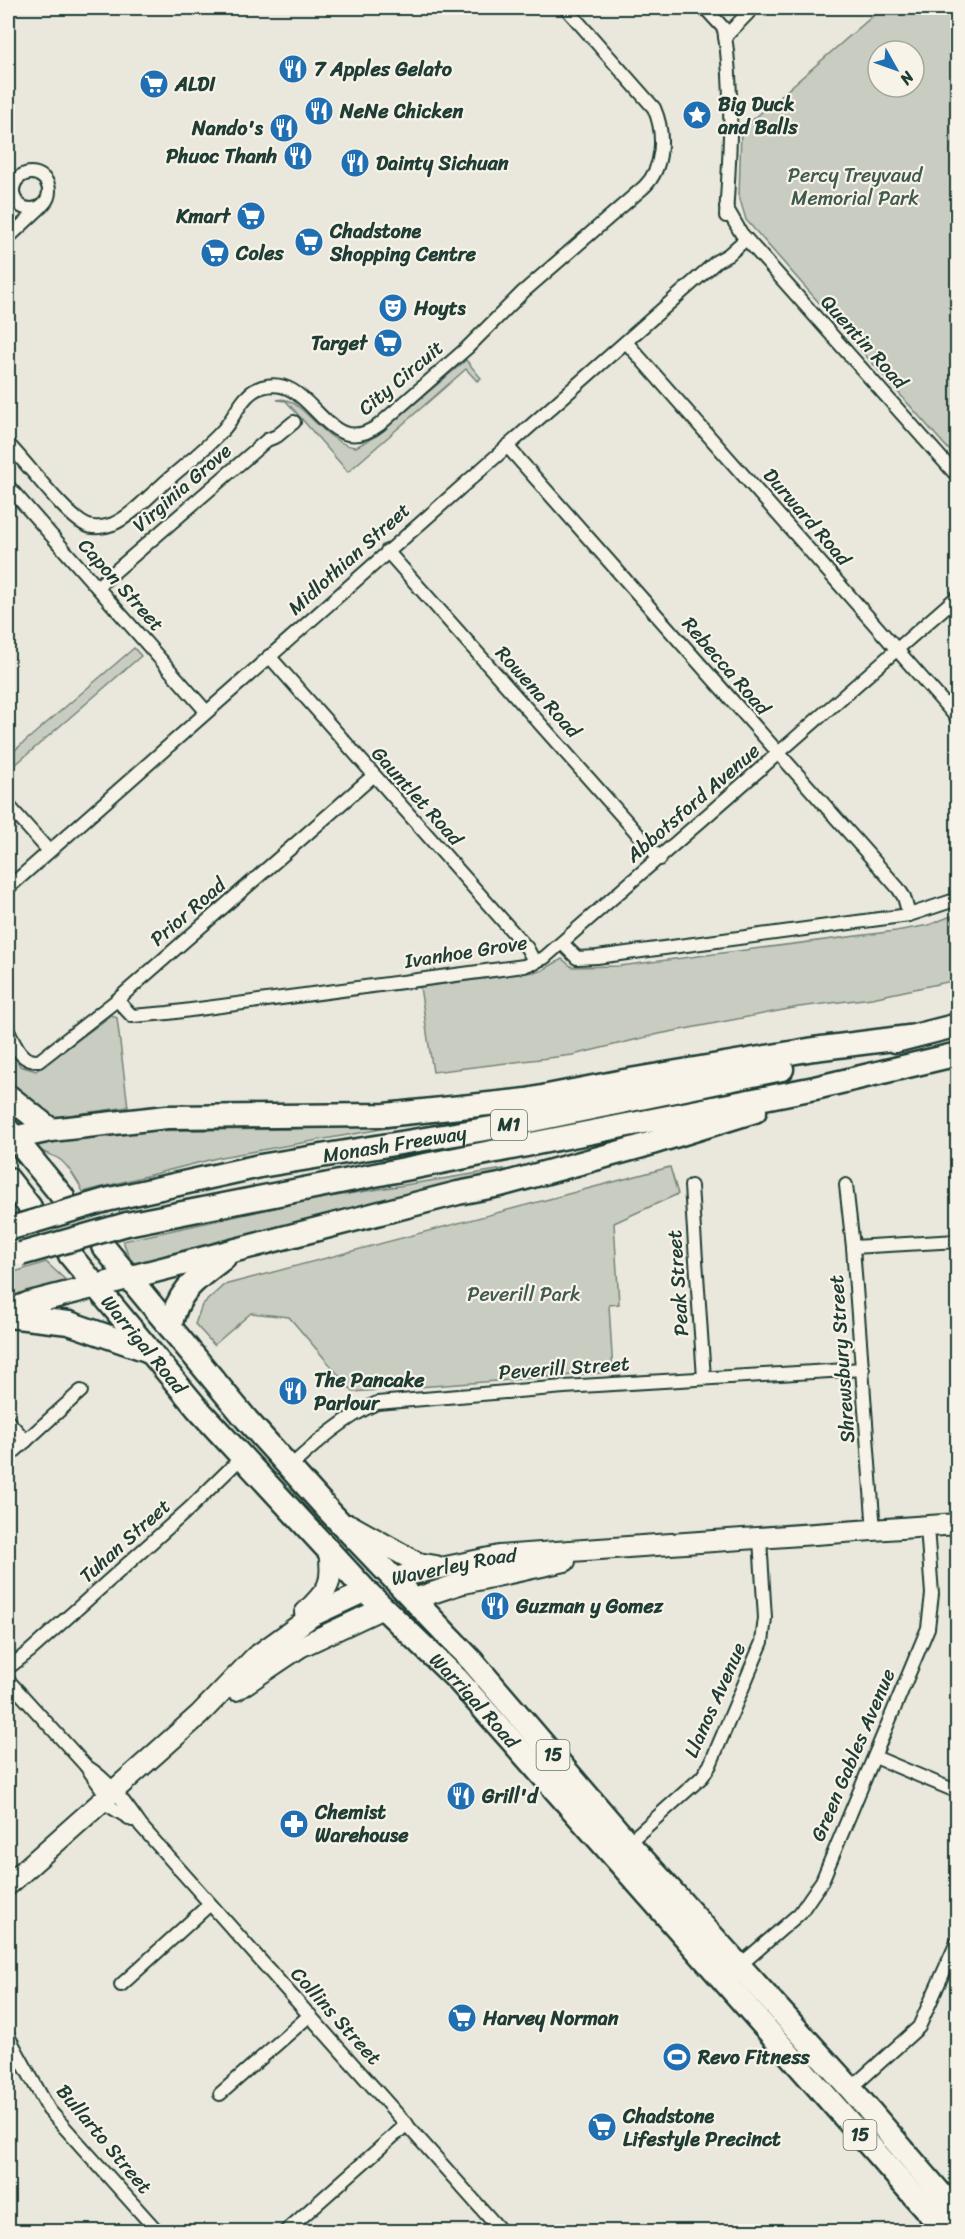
<svg xmlns="http://www.w3.org/2000/svg" width="965" height="2239" viewBox="0 0 965 2239" font-family="Sriracha,sans-serif">
<style>
.green{fill:#c8ccc1;stroke:#74847a;stroke-width:1.5;fill-rule:evenodd}
.lines{fill:none;stroke-linecap:round;stroke-linejoin:round}
.street-casing{stroke:#1f3d34;stroke-width:16}
.primary-casing{stroke:#1f3d34;stroke-width:24}
.highway-casing{stroke:#1f3d34;stroke-width:27}
.street{stroke:#f7f3e8;stroke-width:12}
.primary{stroke:#f7f3e8;stroke-width:20}
.highway{stroke:#f7f3e8;stroke-width:22}
.highway-bridge-casing{stroke:#1f3d34;stroke-width:27;stroke-linecap:butt}
.highway-bridge{stroke:#f7f3e8;stroke-width:22}
.labels{text-anchor:middle;dominant-baseline:central;stroke-width:4.5;stroke-linejoin:round;paint-order:stroke}
.shield{fill:#f7f3e8;stroke:#60746a;stroke-width:1.5}
.shield-label{font-size:18px;font-weight:bold;fill:#1f3d34}
.poi-label{font-size:20px;font-weight:bold;fill:#1f3d34;stroke:#f7f3e8;text-anchor:start}
.park-label{font-size:20px;fill:#415a50;stroke:#f7f3e8}
.street-label{font-size:20px;fill:#1f3d34;stroke:#f7f3e8}
</style>
<rect width="100%" height="100%" fill="#eae8dd"/>
<filter id="ink" filterUnits="userSpaceOnUse"><feTurbulence type="fractalNoise" baseFrequency=".0167" numOctaves="2"/><feDisplacementMap in="SourceGraphic" scale="12" xChannelSelector="R" yChannelSelector="G"/><feConvolveMatrix kernelMatrix="1 2 1 2 8 2 1 2 1" color-interpolation-filters="sRGB"/></filter>
<g filter="url(#ink)">
<g class="green">
<path d="M882,8H957V459L746,220L739,196L741,130ZM878,51H914V87H878Z"/>
<path d="M466,360L481,378L477,381L466,369L348,472L286,401L277,400C299,392 324,445 356,447L378,435Z"/>
<polygon points="134,648 141,656 8,771 8,756"/>
<polygon points="951,916 957,937 957,980 872,998 799,1007 659,1034 573,1055 433,1072 420,987 541,971 562,959 572,967 620,966 896,931 929,925"/>
<polygon points="112,1015 117,1018 128,1107 55,1117 41,1115 8,1086 8,1044 20,1066 36,1071"/>
<path d="M434,1120L221,1157L83,1192C79,1183 68,1165 59,1159C50,1153 40,1155 36,1142L126,1131L291,1129Z"/>
<polygon points="670,1167 678,1194 614,1223 619,1304 609,1305 613,1372 353,1392 289,1317 251,1313 214,1345 195,1324 202,1305 224,1285"/>
<polygon points="504,1169 503,1175 350,1208 168,1254 138,1267 130,1259 123,1241 311,1200"/>
<polygon points="46,1262 70,1284 8,1301 8,1274"/>
</g>
<g class="lines">
<g class="street-casing">
<g id="street">
<polyline points="705,8 728,33"/>
<path d="M724,29C734,90 730,153 726,216"/>
<polyline points="725,37 753,8"/>
<circle cx="31" cy="191" r="18"/>
<polyline points="726,207 741,233 958,477"/>
<polyline points="8,238 41,207"/>
<polyline points="626,342 958,719"/>
<path d="M8,444C26,462 66,516 86,525C93,529 105,527 113,524C131,516 147,498 162,485C182,467 205,450 223,430C236,416 242,393 262,387C313,371 325,464 379,425L467,348L523,292L644,187C664,168 665,133 654,108L566,8"/>
<polyline points="507,446 898,888 904,897 909,915"/>
<polyline points="8,486 205,710"/>
<polyline points="387,551 660,859"/>
<polyline points="97,587 267,440 277,436 294,422"/>
<polyline points="269,656 527,948 535,963"/>
<polyline points="8,805 48,850"/>
<polyline points="8,888 717,261 728,255 746,239"/>
<polyline points="563,944 577,958 597,957 909,915 958,899"/>
<polyline points="117,1000 132,1016 168,1013 524,966 544,958 958,596"/>
<path d="M8,1031C16,1046 20,1062 39,1061L117,1000L373,776"/>
<polyline points="846,1185 853,1247 874,1531"/>
<polyline points="691,1186 704,1378"/>
<polyline points="853,1247 958,1241"/>
<polyline points="8,1421 26,1441"/>
<polyline points="8,1457 81,1391"/>
<path d="M290,1467C316,1443 345,1417 377,1403L564,1387L863,1369"/>
<polyline points="8,1668 30,1651 190,1508 242,1457"/>
<polyline points="8,1680 86,1766 107,1796"/>
<polyline points="875,1757 958,1792"/>
<path d="M86,1766C110,1781 125,1803 141,1826L502,2232"/>
<polyline points="101,1801 132,1820"/>
<polyline points="628,1843 702,1777 710,1765 762,1642 765,1618 760,1539"/>
<polyline points="739,1966 800,1913 822,1881 928,1628 932,1594 927,1527"/>
<polyline points="121,1985 210,1904"/>
<polyline points="8,2036 49,2110 158,2232"/>
<polyline points="848,2091 919,2027 958,1940"/>
<polyline points="220,2094 310,2015"/>
<polyline points="285,2232 407,2124"/>
</g>
</g>
<g class="primary-casing">
<g id="primary">
<polyline points="350,1525 418,1563 436,1566"/>
<path id="s1" d="M393,1578L499,1556L958,1524"/>
<polyline points="414,1599 459,1584 565,1561"/>
<path d="M305,1613C328,1590 334,1585 329,1551"/>
<polyline points="236,1690 300,1647 383,1608"/>
<polyline points="8,1885 199,1715 255,1657 312,1616 366,1591"/>
</g>
</g>
<g class="highway-casing">
<g id="highway">
<polyline points="895,1041 958,1025"/>
<polyline points="8,1096 51,1130"/>
<polyline points="8,1130 63,1197"/>
<polyline points="8,1139 51,1130 167,1117 385,1115 527,1100 624,1081 814,1049 909,1037"/>
<polyline points="8,1179 30,1207"/>
<path id="s2" d="M106,1200L260,1166L504,1126L782,1069"/>
<polyline points="127,1224 815,1088 958,1054"/>
<polyline points="103,1246 247,1420 328,1510 473,1662 628,1843 851,2089 958,2214"/>
<path id="s3" d="M70,1255L197,1408L366,1591L458,1680L946,2232"/>
<polyline points="8,1312 30,1303 458,1193 500,1185 639,1147 755,1111"/>
<polyline points="8,1316 69,1323 147,1350"/>
<path d="M170,1327C178,1290 195,1280 224,1258"/>
</g>
</g>
<use href="#street" class="street"/>
<use href="#primary" class="primary"/>
<use href="#highway" class="highway"/>
<g class="highway-bridge-casing">
<g id="highway-bridge">
<polyline points="8,1229 106,1200"/>
<polyline points="21,1254 127,1224"/>
</g>
</g>
<use href="#highway-bridge" class="highway-bridge"/>
</g>
</g>
<defs>
<g id="restaurant-disc" transform="scale(1.5)"><circle r="9.5" fill="#1f6fb2" stroke="#f7f3e8"/><path d="M-5-6h1v4h1v-4h1v4h1v-4h1v5L-1.5 .5V6h-2V.5L-5-1ZM5-6V6H3V1.5H1.5Q1.5-4 5-6Z" fill="#fff"/></g>
<g id="supermarket-disc" transform="scale(1.5)"><circle r="9.5" fill="#1f6fb2" stroke="#f7f3e8"/><path d="M-6-5.5h2.5l.6 2H6L4.5 2H-2.5L-4.4-4H-6ZM-1.5 3.2a1.3 1.3 0 1 0 .1 0ZM3 3.2a1.3 1.3 0 1 0 .1 0Z" fill="#fff"/></g>
<g id="sight-disc" transform="scale(1.5)"><circle r="9.5" fill="#1f6fb2" stroke="#f7f3e8"/><path d="M0-6L1.8-2.2L6-1.7L2.9 1.2L3.7 5.4L0 3.3L-3.7 5.4L-2.9 1.2L-6-1.7L-1.8-2.2Z" fill="#fff"/></g>
<g id="theatre-disc" transform="scale(1.5)"><circle r="9.5" fill="#1f6fb2" stroke="#f7f3e8"/><path d="M-5-5.5Q0-4 5-5.5V0Q5 5 0 6Q-5 5-5 0ZM-3.3-2.5H-1v1.5H-3.3ZM1-2.5H3.3v1.5H1ZM-2.8 1Q0 5.5 2.8 1Z" fill="#fff"/></g>
<g id="pharmacy-disc" transform="scale(1.5)"><circle r="9.5" fill="#1f6fb2" stroke="#f7f3e8"/><path d="M-2-6h4v4h4v4h-4v4h-4v-4h-4v-4h4Z" fill="#fff"/></g>
<g id="stadium-disc" transform="scale(1.5)"><circle r="9.5" fill="#1f6fb2" stroke="#f7f3e8"/><path d="M0-5a6.5 5 0 1 0 0 10a6.5 5 0 1 0 0-10ZM-3.5-1.8h7v3.6h-7Z" fill="#fff"/></g>
</defs>
<g fill-rule="evenodd">
<use href="#restaurant-disc" x="293" y="69"/>
<use href="#supermarket-disc" x="154" y="84"/>
<use href="#restaurant-disc" x="319" y="111"/>
<use href="#sight-disc" x="697" y="115"/>
<use href="#restaurant-disc" x="284" y="128"/>
<use href="#restaurant-disc" x="298" y="156"/>
<use href="#restaurant-disc" x="355" y="163"/>
<use href="#supermarket-disc" x="251" y="216"/>
<use href="#supermarket-disc" x="309" y="242"/>
<use href="#supermarket-disc" x="215" y="253"/>
<use href="#theatre-disc" x="393" y="308"/>
<use href="#supermarket-disc" x="388" y="343"/>
<use href="#restaurant-disc" x="293" y="1391"/>
<use href="#restaurant-disc" x="495" y="1606"/>
<use href="#restaurant-disc" x="461" y="1796"/>
<use href="#pharmacy-disc" x="294" y="1824"/>
<use href="#supermarket-disc" x="462" y="2018"/>
<use href="#stadium-disc" x="677" y="2057"/>
<use href="#supermarket-disc" x="602" y="2127"/>
</g>
<g class="labels">
<g class="shield">
<rect x="491" y="1110" width="36" height="30" rx="4.5"/>
<rect x="536.5" y="1740" width="33" height="30" rx="4.5"/>
<rect x="843.5" y="2120" width="33" height="30" rx="4.5"/>
</g>
<g class="shield-label">
<text x="509" y="1125">M1</text>
<text x="553" y="1755">15</text>
<text x="860" y="2135">15</text>
</g>
<g class="poi-label">
<text x="314" y="69">7 Apples Gelato</text>
<text x="175" y="84">ALDI</text>
<text x="718" y="104">Big Duck<tspan x="718" dy="23">and Balls</tspan></text>
<text x="340" y="111">NeNe Chicken</text>
<text x="263" y="128" text-anchor="end">Nando's</text>
<text x="277" y="156" text-anchor="end">Phuoc Thanh</text>
<text x="376" y="163">Dainty Sichuan</text>
<text x="230" y="216" text-anchor="end">Kmart</text>
<text x="330" y="231">Chadstone<tspan x="330" dy="23">Shopping Centre</tspan></text>
<text x="236" y="253">Coles</text>
<text x="414" y="308">Hoyts</text>
<text x="367" y="343" text-anchor="end">Target</text>
<text x="314" y="1380">The Pancake<tspan x="314" dy="23">Parlour</tspan></text>
<text x="516" y="1606">Guzman y Gomez</text>
<text x="482" y="1796">Grill'd</text>
<text x="315" y="1812">Chemist<tspan x="315" dy="23">Warehouse</tspan></text>
<text x="483" y="2018">Harvey Norman</text>
<text x="698" y="2057">Revo Fitness</text>
<text x="623" y="2116">Chadstone<tspan x="623" dy="23">Lifestyle Precinct</tspan></text>
</g>
<g class="park-label">
<text x="855" y="175">Percy Treyvaud<tspan x="855" dy="23">Memorial Park</tspan></text>
<text x="524" y="1294">Peverill Park</text>
</g>
<g class="street-label">
<text transform="translate(864 342) rotate(48)">Quentin Road</text>
<text transform="translate(401 378) rotate(-40)">City Circuit</text>
<text transform="translate(182 488) rotate(-41)">Virginia Grove</text>
<text transform="translate(807 517) rotate(49)">Durward Road</text>
<text transform="translate(349 559) rotate(-42)">Midlothian Street</text>
<text transform="translate(121 585) rotate(48)">Capon Street</text>
<text transform="translate(726 666) rotate(49)">Rebecca Road</text>
<text transform="translate(538 692) rotate(48)">Rowena Road</text>
<text transform="translate(417 796) rotate(48)">Gauntlet Road</text>
<text transform="translate(693 803) rotate(-41)">Abbotsford Avenue</text>
<text transform="translate(188 912) rotate(-41)">Prior Road</text>
<text transform="translate(466 952) rotate(-9)">Ivanhoe Grove</text>
<text stroke="none"><textPath href="#s2" startOffset="294">Monash Freeway</textPath></text>
<text transform="translate(678 1283) rotate(-94)">Peak Street</text>
<text stroke="none"><textPath href="#s3" startOffset="116">Warrigal Road</textPath></text>
<text transform="translate(842 1359) rotate(-94)">Shrewsbury Street</text>
<text transform="translate(564 1368) rotate(-4)">Peverill Street</text>
<text transform="translate(125 1541) rotate(-42)">Tuhan Street</text>
<text stroke="none"><textPath href="#s1" startOffset="62">Waverley Road</textPath></text>
<text transform="translate(715 1700) rotate(-66)">Llanos Avenue</text>
<text stroke="none"><textPath href="#s3" startOffset="602">Warrigal Road</textPath></text>
<text transform="translate(853 1755) rotate(-67)">Green Gables Avenue</text>
<text transform="translate(336 2016) rotate(48)">Collins Street</text>
<text transform="translate(104 2139) rotate(50)">Bullarto Street</text>
</g>
</g>
<rect width="965" height="2239" fill="none" stroke="#f7f3e8" stroke-width="30"/>
<rect x="15" y="15" width="935" height="2209" fill="none" stroke="#1f3d34" stroke-width="2" filter="url(#ink)"/>
<g transform="translate(896 69) rotate(130)"><circle r="28" fill="#f7f3e8" stroke="#a1aaa0" stroke-width="1.5"/>
<path d="M0-4.5L10 22L0 15L-10 22Z" fill="#1f6fb2"/>
<text y="-9" font-size="16" font-weight="bold" text-anchor="middle" fill="#1f3d34">N</text>
</g>
</svg>
